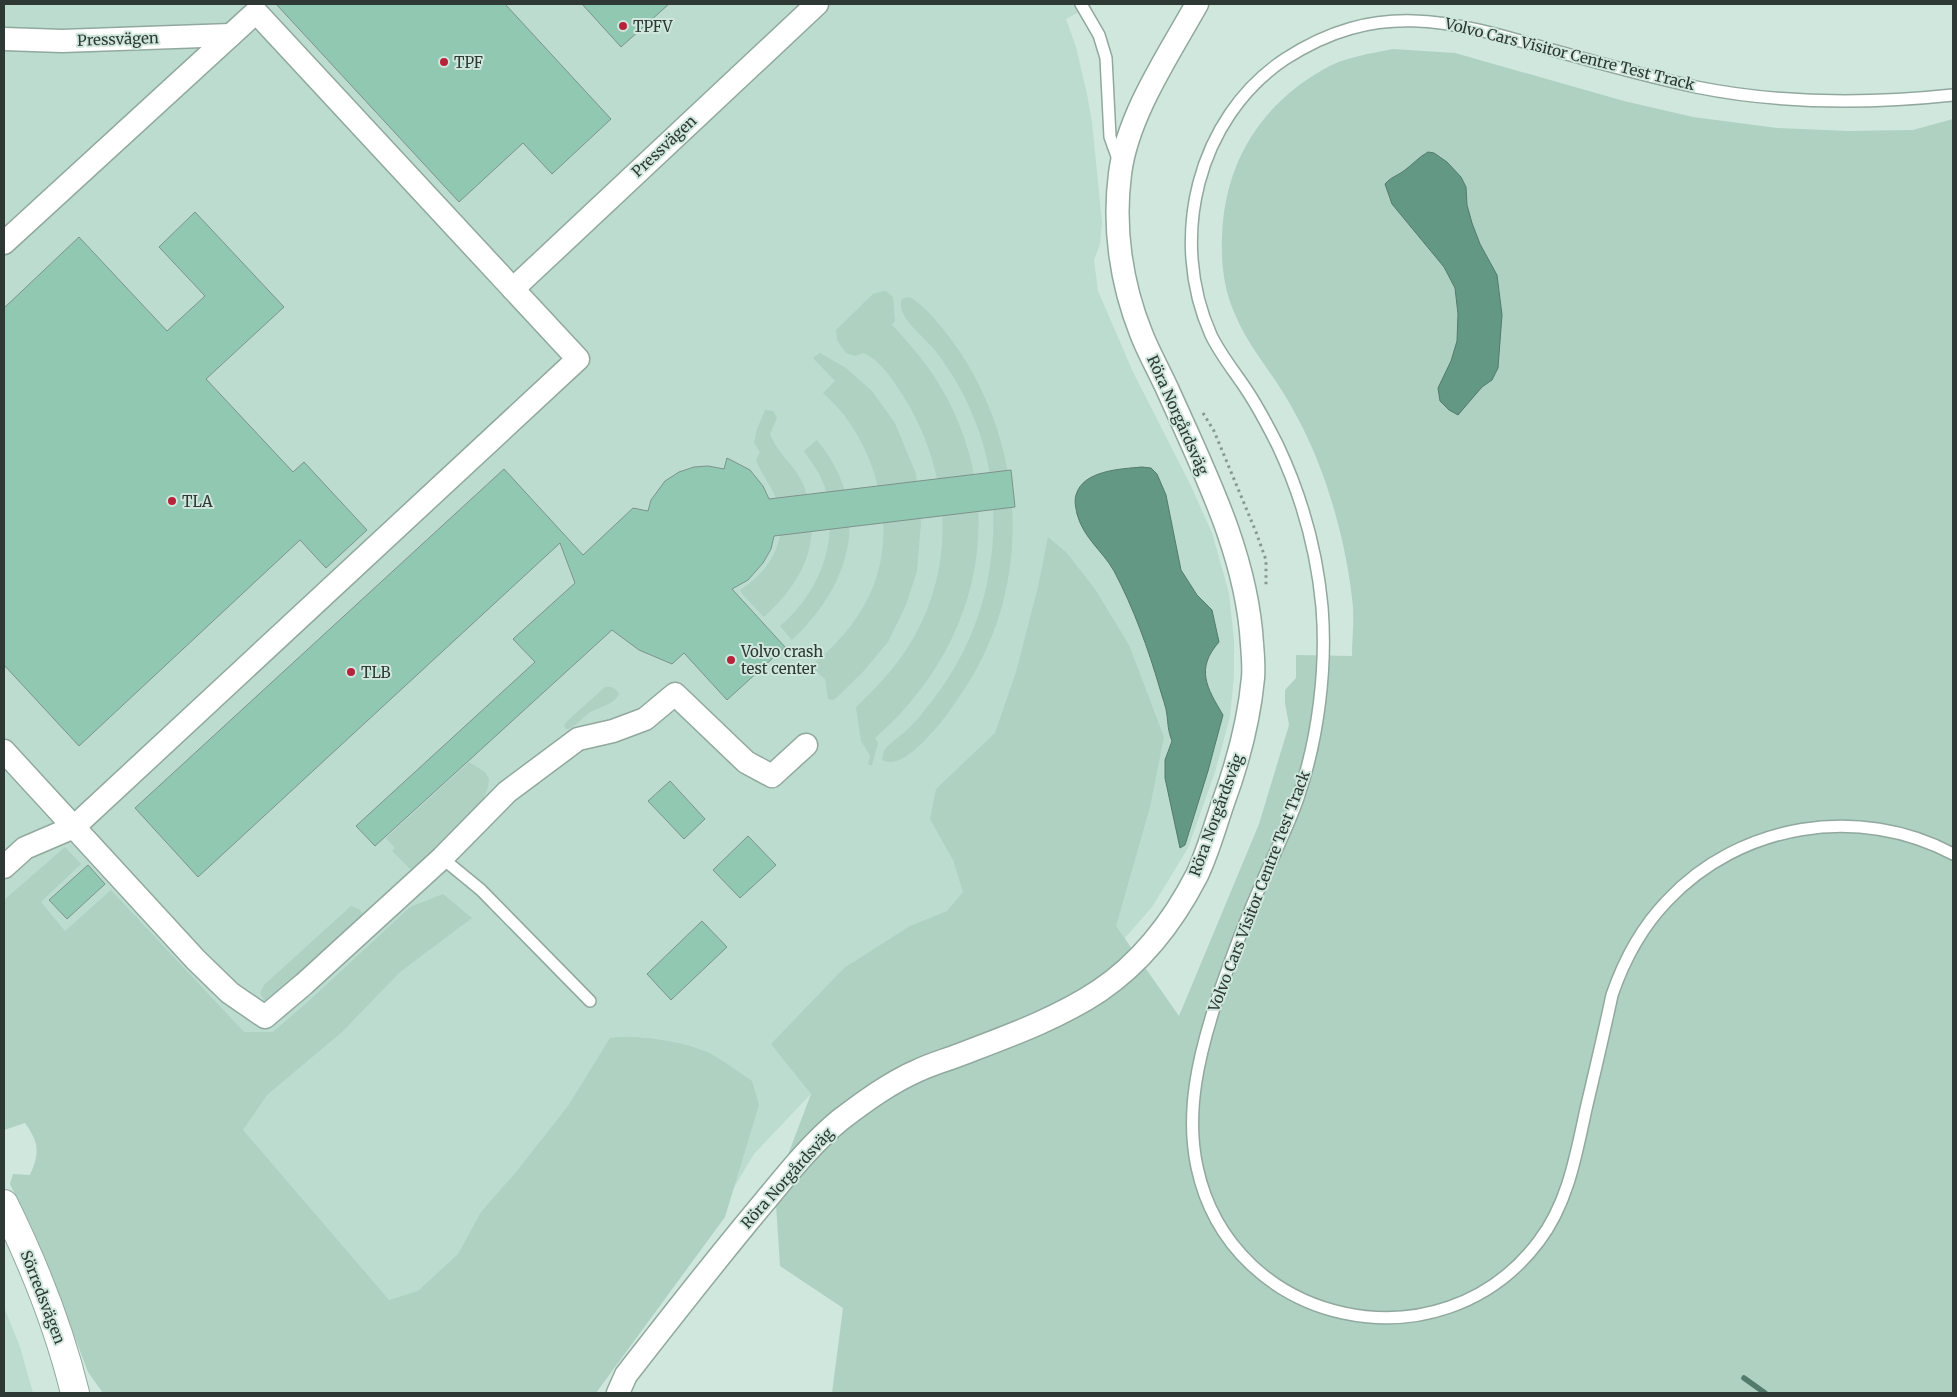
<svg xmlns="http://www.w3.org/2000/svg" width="1957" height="1397" viewBox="0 0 1957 1397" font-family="Merriweather,serif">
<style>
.built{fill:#bcdccf}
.green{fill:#aed1c2}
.water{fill:#639884;stroke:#537b6c}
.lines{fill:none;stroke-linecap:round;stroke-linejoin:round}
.stream{stroke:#537b6c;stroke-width:5.5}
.building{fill:#91c8b2;stroke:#7d938a}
.service-casing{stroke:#91a89e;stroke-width:14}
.minor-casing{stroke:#91a89e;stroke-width:25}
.tertiary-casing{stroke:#91a89e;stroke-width:30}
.path{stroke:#879891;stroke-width:3;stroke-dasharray:2.5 4;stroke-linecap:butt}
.service{stroke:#fff;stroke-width:11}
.minor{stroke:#fff;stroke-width:22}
.tertiary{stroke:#fff;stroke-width:28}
.poi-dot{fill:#b6243c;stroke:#cfe7dd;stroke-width:2}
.labels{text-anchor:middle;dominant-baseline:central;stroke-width:4;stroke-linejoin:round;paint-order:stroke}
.poi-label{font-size:15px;fill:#2e3834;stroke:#cfe7dd;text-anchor:start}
.street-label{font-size:15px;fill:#2e3834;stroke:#cfe7dd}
</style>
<rect width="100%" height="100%" fill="#cfe7dd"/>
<g class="built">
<polygon points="4,4 1093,4 1066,19 1076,47 1087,94 1092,122 1102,222 1100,244 1094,260 1098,291 1133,372 1191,486 1212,533 1229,593 1234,640 1234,676 1230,717 1215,772 1188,848 1152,907 1118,946 824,1080 754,1154 723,1206 246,1393 4,1030"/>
<polygon points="4,1307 20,1347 33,1393 4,1393"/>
</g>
<g class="green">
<path d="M1393,49L1455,53L1624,101L1693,117L1777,128L1848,131L1913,130L1953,119V1393H832L843,1308L780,1266L775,1189L811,1094L771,1044L844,968L910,926L947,911L963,892L953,860L930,819L936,789L995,733L1016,672L1038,587L1048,537L1066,552L1095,589L1129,645L1164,737L1150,807L1116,926L1179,1016L1259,824L1289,725L1285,703V690L1296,678V655L1352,656C1352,640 1354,623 1353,607C1348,556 1335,504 1316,457C1305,430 1291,404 1275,380C1260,358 1244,337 1234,312C1224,289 1221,263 1222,238C1224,164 1259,106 1324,69C1344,57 1370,54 1393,49Z"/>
<path d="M883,291H886L893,297L895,321L892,325C913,347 933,371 947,398C1010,518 975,651 875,738L878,743L872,765H868L870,756L861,741L856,707C875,689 894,669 908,647C955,572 952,485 911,409C901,392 882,359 863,353L855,356L846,353L837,340L836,330L873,294Z"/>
<path d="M909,297C925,303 953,341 962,355C1029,460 1031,595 959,697C949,712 939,726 926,739C916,749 898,768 882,760C883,757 883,752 885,749C891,742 901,736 908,729C915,722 922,714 928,706C980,643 1001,563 991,482C985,434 963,385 933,348C923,336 895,315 902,299Z"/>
<path d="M820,353L846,368L872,391L895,423L916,474L921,523L917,571L906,605L888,642L862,673L834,700L828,699L825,679L811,666C834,647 856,624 869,596C897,538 882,465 844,415C838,407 830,400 823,393L835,381L813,358Z"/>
<path d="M765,410L773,411L777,418L770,434C776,451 791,462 800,478C806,488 808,499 810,511C818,554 795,589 764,617L743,595L740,590C770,571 788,541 778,505C774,489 762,476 756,460L760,452L754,443L757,429Z"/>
<path d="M817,440C873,508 852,584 792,640L780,626C820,592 840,540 825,488C821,474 812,463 804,451Z"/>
<path d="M605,687C611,686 616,688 619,694C614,705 599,707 589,713C582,718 574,729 566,729L564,726L566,722Z"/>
<polygon points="469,762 485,772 489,779 488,787 477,815 414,873 392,851 395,848 386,838"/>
<path d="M65,847L81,864L41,902L65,931L111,890L244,1032H273L312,998L410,907L443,894L472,918L400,972L342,1032L267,1095L243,1130L389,1300L418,1291L458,1254L481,1212L516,1172L568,1106L610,1038C637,1034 690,1042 713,1055C727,1063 740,1073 752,1081L759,1105L725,1217L596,1393H103L88,1372L46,1261L10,1184L13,1174L30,1175C40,1152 39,1143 25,1123L4,1130V900Z"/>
<polygon points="351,906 359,909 364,916 271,1000 264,1000 260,993 264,985"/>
</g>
<g class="water">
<path d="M1428,152L1434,153L1447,162L1461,177L1466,187L1467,205L1472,223L1480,244L1497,275L1502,315L1498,368L1492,380L1482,387L1458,415L1449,410L1440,401L1438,388L1451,361L1457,341L1458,314L1455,288L1444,267L1392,204L1385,184C1391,177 1397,176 1405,170C1413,164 1419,157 1428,152Z"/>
<path d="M1142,467L1151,468L1157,474L1166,495L1181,570L1197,595L1212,610L1219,642C1195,669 1207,688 1223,715L1208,771L1185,845L1180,848L1165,778V760L1172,741C1168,731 1168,724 1167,715C1166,706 1162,697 1160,689C1148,648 1134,609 1114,571C1102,550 1084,539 1077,514C1076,508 1074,502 1076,495C1083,470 1121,469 1142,467Z"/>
</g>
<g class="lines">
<polyline class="stream" points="1744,1378 1765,1393"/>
</g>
<g class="building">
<polygon points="276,4 505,4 611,119 552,174 523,143 459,202"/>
<polygon points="582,4 669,4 621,47"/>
<polygon points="195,212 284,307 206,379 293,472 304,462 367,530 326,568 300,540 79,746 4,665 4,308 79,237 167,331 205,296 159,247"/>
<polygon points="727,458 750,470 763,486 769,499 1011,470 1015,507 774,536 771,549 763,563 748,580 732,589 785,647 727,700 684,653 672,664 639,650 612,630 375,846 356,826 535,662 513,639 575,583 560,543 198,877 135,808 504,469 583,555 633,508 648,511 651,500 665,481 679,472 694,467 708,466 724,469"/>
<polygon points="670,781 705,819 684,839 648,801"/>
<polygon points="748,836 776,865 740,898 713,870"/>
<polygon points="88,865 105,884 67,919 49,900"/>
<polygon points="702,921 727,947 671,1000 647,974"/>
</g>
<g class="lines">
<g class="service-casing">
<g id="service">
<polyline points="1081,4 1099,35 1106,58 1110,137 1119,162"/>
<path d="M1953,95C1868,104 1780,104 1696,87C1645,76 1595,62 1545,48C1449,20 1376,0 1285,59C1197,118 1168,239 1211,335C1220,354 1234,371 1246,389C1258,407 1268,426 1278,446C1301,495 1317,552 1322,607C1327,669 1318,739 1298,798C1288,827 1274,854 1262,882C1245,921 1230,961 1216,1002C1199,1055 1185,1111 1197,1167C1231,1327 1441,1372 1539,1241C1568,1203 1576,1155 1586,1109C1595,1071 1604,1033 1612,995C1624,960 1641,928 1667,901C1740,823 1859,804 1953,854"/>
<polyline points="442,858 481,890 590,1001"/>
</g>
</g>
<g class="minor-casing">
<g id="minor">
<polyline points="4,39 62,41 231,35"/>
<polyline points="4,243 256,12 578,359 74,827 25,848 4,867"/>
<polyline points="513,289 817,4"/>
<polyline points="4,751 196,960 230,993 265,1017 304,984 442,858 507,792 578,739 613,731 645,719 675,694 746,762 772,776 806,745"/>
<path d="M618,1393L626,1375C672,1316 717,1258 765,1201C788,1173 812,1143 840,1120C865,1101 891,1082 919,1070C932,1064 946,1060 959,1055C1006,1037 1057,1019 1099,991C1142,962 1174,920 1197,875C1208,852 1215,826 1223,803C1238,762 1249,721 1253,678C1254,667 1253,656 1252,644C1247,556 1206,475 1170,395C1161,374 1149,354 1141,333C1121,283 1113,227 1120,174C1127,116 1169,54 1197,4"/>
</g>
</g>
<g class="tertiary-casing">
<path id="tertiary" d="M4,1204C34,1265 59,1327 75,1393"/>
</g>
<polyline class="path" points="1203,413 1214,431 1256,532 1266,560 1266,586"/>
<use href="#service" class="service"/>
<use href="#minor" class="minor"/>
<use href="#tertiary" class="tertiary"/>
</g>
<g class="poi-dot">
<circle cx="623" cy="26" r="5"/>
<circle cx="444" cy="62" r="5"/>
<circle cx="172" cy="501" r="5"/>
<circle cx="731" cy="660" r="5"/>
<circle cx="351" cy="672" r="5"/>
</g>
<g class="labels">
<g class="poi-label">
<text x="633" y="26">TPFV</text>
<text x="454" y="62">TPF</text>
<text x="182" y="501">TLA</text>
<text x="741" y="651">Volvo crash<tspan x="741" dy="17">test center</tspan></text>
<text x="361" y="672">TLB</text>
</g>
<g class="street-label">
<text transform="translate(118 39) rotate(-2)">Pressvägen</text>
<text transform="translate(1570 54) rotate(14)">Volvo Cars Visitor Centre Test Track</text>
<text transform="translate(664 146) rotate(-43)">Pressvägen</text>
<text transform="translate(1178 415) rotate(66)">Röra Norgårdsväg</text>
<text transform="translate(1216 815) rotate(-70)">Röra Norgårdsväg</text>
<text transform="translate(1259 891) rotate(-69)">Volvo Cars Visitor Centre Test Track</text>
<text transform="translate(787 1178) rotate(-48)">Röra Norgårdsväg</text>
<text transform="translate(43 1297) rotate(69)">Sörredsvägen</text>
</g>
</g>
<rect width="1957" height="1397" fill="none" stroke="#2e3834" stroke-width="10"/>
</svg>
